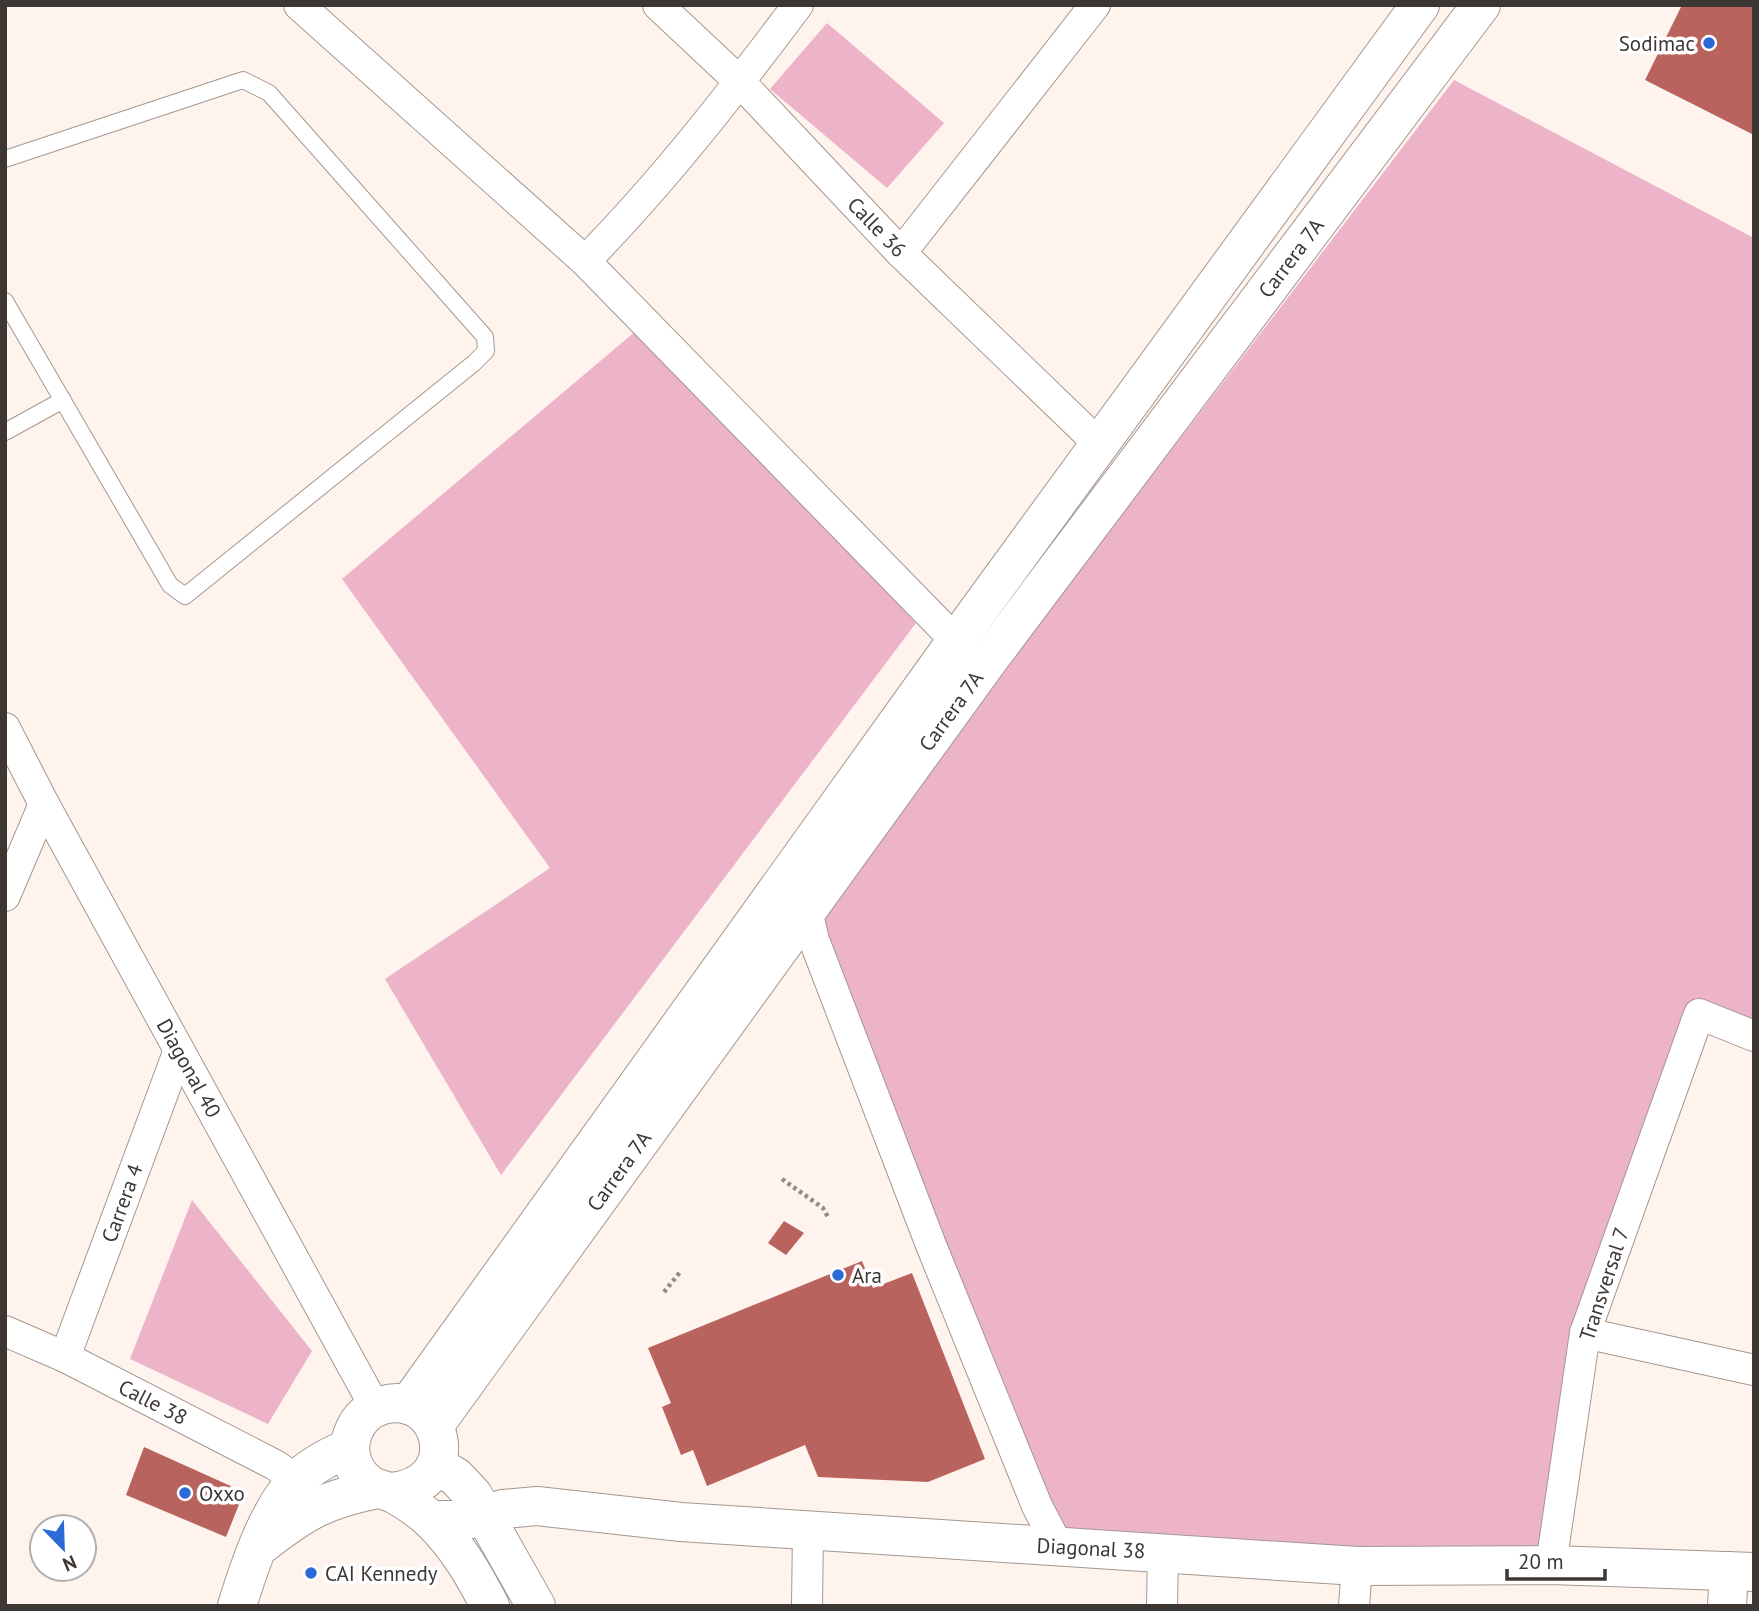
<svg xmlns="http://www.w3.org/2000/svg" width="1759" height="1611" viewBox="0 0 1759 1611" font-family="'PT Sans',sans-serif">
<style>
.green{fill:#ecb3c9}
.building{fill:#b8635e}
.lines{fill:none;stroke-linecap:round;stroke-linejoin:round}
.lane-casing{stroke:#a49890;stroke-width:18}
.street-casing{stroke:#a49890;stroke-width:32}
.secondary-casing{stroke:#a49890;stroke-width:40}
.path{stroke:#958c88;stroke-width:4.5;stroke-dasharray:3.5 3.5;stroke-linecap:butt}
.lane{stroke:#fff;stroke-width:16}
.street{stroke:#fff;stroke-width:30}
.secondary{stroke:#fff;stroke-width:38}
.poi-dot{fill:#2a69d6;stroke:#fff;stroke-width:2.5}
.labels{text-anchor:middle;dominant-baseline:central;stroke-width:7;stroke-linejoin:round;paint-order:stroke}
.poi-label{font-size:21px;fill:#3d3734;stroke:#fff;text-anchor:start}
.street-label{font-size:21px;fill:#3d3734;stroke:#fff}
</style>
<rect width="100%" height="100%" fill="#fff4ed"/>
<g class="green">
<polygon points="827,23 944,123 887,188 770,89"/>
<polygon points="1454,80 1754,238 1754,1036 1700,1014 1585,1333 1549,1562 1058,1546 817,914"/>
<polygon points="637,330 916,623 501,1175 385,979 550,868 342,579"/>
<polygon points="192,1200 312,1351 268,1424 130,1359"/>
</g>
<g class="building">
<polygon points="1682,5 1754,5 1754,135 1645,80"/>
<polygon points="784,1221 804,1233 786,1255 768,1243"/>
<polygon points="862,1261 873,1288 912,1273 985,1459 928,1482 818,1477 805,1445 707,1486 693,1450 681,1455 662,1407 671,1403 648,1348"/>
<polygon points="144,1447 244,1492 226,1537 126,1495"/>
</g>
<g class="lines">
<g class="lane-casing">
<g id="lane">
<polyline points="5,159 243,80 269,93 485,337 486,351 474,363 185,596 170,585 5,301"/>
<polyline points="5,432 63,400"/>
</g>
</g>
<g class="street-casing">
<g id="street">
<polyline points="299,5 585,261 956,641"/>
<polyline points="658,5 740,82 901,253 1099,444"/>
<polyline points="901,253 1095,5"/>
<path d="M585,261C663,182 731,94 798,5"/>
<polyline points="5,728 44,804 375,1407"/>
<polyline points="5,896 44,804"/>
<polyline points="807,911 814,940 931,1245 1037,1506 1058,1546"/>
<polyline points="5,1331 65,1357 275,1465 297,1480"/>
<polyline points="1585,1333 1754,1370"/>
<polyline points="65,1357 179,1050"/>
<polyline points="1551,1565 1585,1333 1699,1014 1754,1036"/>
<polyline points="807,1606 808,1530"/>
<polyline points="1162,1606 1163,1552"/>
<polyline points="1354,1606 1357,1566"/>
</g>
</g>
<g class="secondary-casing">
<g id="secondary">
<polyline points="408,1405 956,641 1420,5"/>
<polyline points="434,1426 987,662 1481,5"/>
<polyline points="436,1465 456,1477 473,1495 536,1606"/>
<path d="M391,1492C468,1485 443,1389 383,1405C369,1409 358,1419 353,1433C345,1454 355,1477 374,1487C381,1490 388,1491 394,1494C408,1502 422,1511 433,1522C458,1547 474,1575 490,1606"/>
<polyline points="431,1520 467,1520 503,1509 537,1506 681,1522 1357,1566 1551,1565 1754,1572"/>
<path d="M264,1543C305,1511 326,1499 377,1489"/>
<path d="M237,1606C249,1567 269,1506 299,1478C314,1464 331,1456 350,1447"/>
<polyline points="1727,1606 1729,1571"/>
</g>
</g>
<g class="path">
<polyline points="782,1179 823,1208 828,1217"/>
<polyline points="664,1292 681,1271"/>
</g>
<use href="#lane" class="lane"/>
<use href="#street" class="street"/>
<use href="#secondary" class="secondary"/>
</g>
<g class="poi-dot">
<circle cx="1709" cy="43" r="7"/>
<circle cx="838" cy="1275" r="7"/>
<circle cx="185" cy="1493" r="7"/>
<circle cx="311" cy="1573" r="7"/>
</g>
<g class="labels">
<g class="poi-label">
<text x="1695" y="43" text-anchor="end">Sodimac</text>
<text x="852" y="1275">Ara</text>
<text x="199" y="1493">Oxxo</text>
<text x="325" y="1573">CAI Kennedy</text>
</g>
<g class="street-label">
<text transform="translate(877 227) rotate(46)">Calle 36</text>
<text transform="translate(1291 258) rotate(-53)">Carrera 7A</text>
<text transform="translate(951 711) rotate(-54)">Carrera 7A</text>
<text transform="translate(189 1068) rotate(61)">Diagonal 40</text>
<text transform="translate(619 1171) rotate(-54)">Carrera 7A</text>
<text transform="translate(122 1203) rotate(-70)">Carrera 4</text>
<text transform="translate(1604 1284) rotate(-72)">Transversal 7</text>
<text transform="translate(153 1402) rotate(27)">Calle 38</text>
<text transform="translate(1091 1548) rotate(3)">Diagonal 38</text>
</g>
</g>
<rect width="1759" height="1611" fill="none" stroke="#3d3734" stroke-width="14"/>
<g transform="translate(63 1548) rotate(157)"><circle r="33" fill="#ffffff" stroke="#b1afae" stroke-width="2"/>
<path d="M0-5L12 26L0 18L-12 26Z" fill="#2a69d6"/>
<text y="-10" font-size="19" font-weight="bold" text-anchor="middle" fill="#3d3734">N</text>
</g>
<path d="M1507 1569v10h98v-10" fill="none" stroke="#3d3734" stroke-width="3.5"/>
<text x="1518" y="1569" font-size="21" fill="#3d3734" stroke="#ffffff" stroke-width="5" paint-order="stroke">20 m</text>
</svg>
